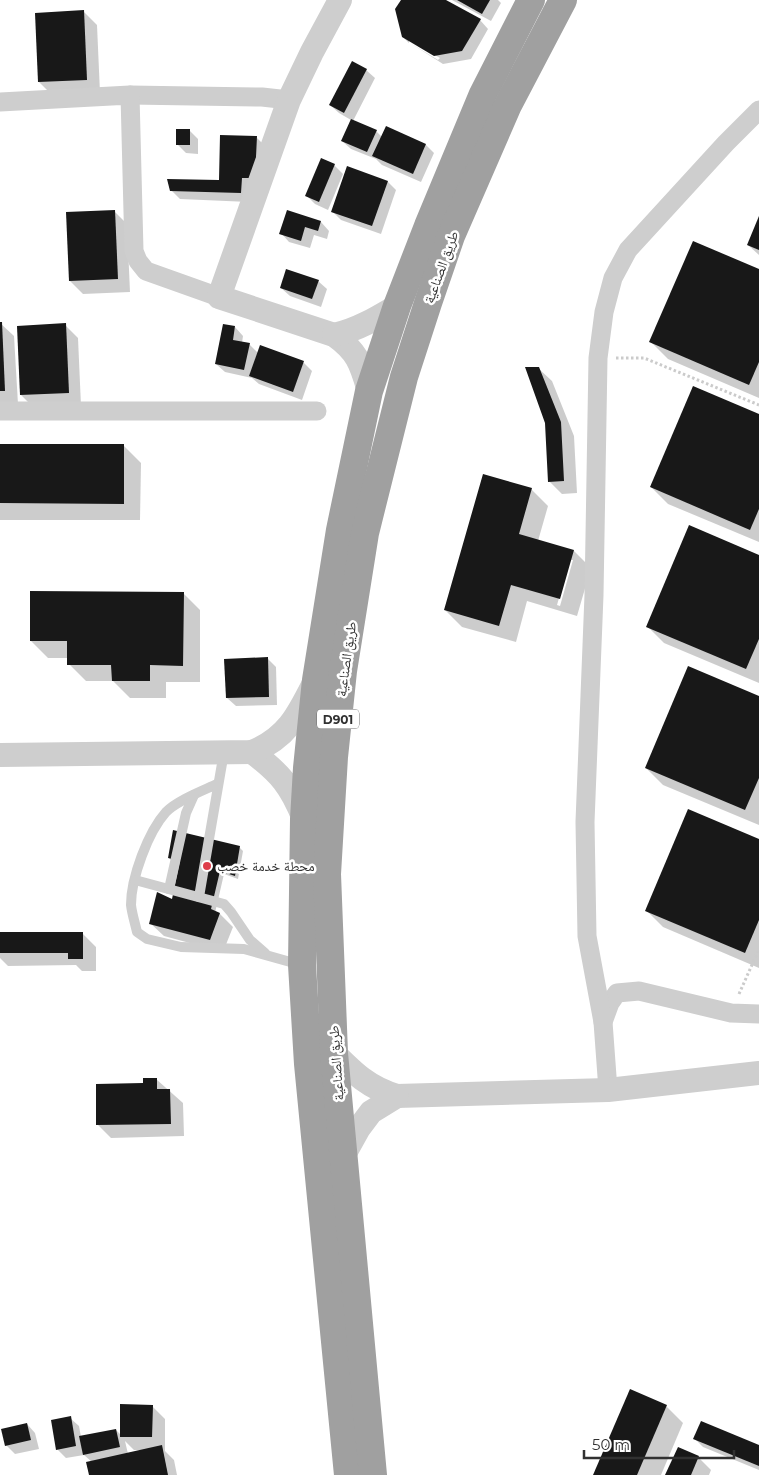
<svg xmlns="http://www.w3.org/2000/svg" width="759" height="1475" viewBox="0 0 759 1475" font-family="Montserrat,'Noto Naskh Arabic',sans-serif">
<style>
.shadow{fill:#0003;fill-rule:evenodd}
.building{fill:#181818}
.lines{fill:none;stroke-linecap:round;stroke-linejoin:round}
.path{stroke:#cbcbcb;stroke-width:3;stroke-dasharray:2.5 2.5;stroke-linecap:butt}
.service{stroke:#cecece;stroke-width:10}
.minor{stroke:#cecece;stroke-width:19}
.tertiary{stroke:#cecece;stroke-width:24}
.trunk{stroke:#a0a0a0;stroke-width:28}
.poi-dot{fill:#de3d4a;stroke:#fff;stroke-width:2}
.labels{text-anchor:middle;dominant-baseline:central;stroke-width:5;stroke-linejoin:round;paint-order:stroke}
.shield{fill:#fff;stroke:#6f6f6f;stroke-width:1}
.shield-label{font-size:12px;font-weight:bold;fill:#313131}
.street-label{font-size:14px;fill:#313131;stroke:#fff}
.poi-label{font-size:14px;fill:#313131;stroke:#fff;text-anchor:start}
</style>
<rect width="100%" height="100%" fill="#fff"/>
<g class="shadow">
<polygon points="402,0 444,0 480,20 488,29 471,59 443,64 410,43 438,60 440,58 409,40 409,43 403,37"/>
<polygon points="452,0 498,0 501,3 491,21"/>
<polygon points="84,12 97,25 100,93 52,95 39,82"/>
<polygon points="366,70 375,78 353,121 376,131 382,137 426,145 434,153 421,182 382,165 376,159 351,149 342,141 351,120 339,113 330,105"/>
<polygon points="189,130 198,139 198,154 186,153 178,145"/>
<polygon points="257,138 265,146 249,202 180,199 171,190 220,182"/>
<polygon points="334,165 343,174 328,210 315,204 306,195"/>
<polygon points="348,168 388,182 396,190 381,234 341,220 333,212"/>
<polygon points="114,211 127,224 130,292 83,294 70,281"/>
<polygon points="759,219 759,255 748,245"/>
<polygon points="321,222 329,231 327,239 314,235 310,248 289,242 281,233"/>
<polygon points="759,270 759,398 668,359 651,342"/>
<polygon points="318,281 327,289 321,307 290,296 281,288"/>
<polygon points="0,323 14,336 18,404 0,405"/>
<polygon points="65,325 78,338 81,406 34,408 21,395"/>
<polygon points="235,327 243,336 242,343 249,344 258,353 260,347 304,363 312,371 302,400 259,384 252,378 225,372 216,364"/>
<polygon points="538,368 552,381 574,436 577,493 562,494 549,481 546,423"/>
<polygon points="759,415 759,542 668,504 651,487"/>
<polygon points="0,445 124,446 141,463 140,520 0,520"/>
<path d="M531,489L548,506L538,541L574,551L591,568L577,616L527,601L516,642L462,627L445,610ZM570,560H573L560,606L557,605Z"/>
<polygon points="759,556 759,683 664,643 647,626"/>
<polygon points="183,593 200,610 200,682 166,682 166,698 130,698 113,681 86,681 69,664 69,658 48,658 31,641"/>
<polygon points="267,658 276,667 277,705 236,706 227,698"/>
<polygon points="759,698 759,825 663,785 646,768"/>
<polygon points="759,841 759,968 663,927 646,910"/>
<polygon points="239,847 243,851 238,879 224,874 215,913 220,914 233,927 223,952 164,936 150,923 173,900 173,862 169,858"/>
<polygon points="0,933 83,934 96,947 96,971 82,971 76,965 8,966 0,958"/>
<polygon points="156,1079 183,1103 184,1136 111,1138 98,1125 144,1085"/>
<path d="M152,1406L165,1419V1451L174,1460L177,1475H90L92,1462L84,1455L66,1458L57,1449L70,1418L79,1426L81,1437L116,1430L121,1435ZM125,1441L134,1450H143L128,1454Z"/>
<polygon points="666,1406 683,1423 661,1475 595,1475"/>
<polygon points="27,1424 35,1433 39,1449 15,1454 6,1445"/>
<polygon points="695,1439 759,1446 759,1470 703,1447"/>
<polygon points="698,1457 711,1470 709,1475 667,1475"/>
</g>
<g class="building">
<polygon points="401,0 446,0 481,19 462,51 434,56 402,37 395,9"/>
<polygon points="457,0 490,0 482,14"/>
<polygon points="84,10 87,80 38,82 35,13"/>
<polygon points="352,61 367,69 344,113 329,105"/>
<polygon points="351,119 377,130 367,152 341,141"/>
<polygon points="386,126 426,144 413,174 372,156"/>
<rect x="176" y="129" width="14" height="16"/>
<polygon points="220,135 257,136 255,178 242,178 241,193 170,191 167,179 219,180"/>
<polygon points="321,158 335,164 319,202 305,196"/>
<polygon points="347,166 388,181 372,226 331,212"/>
<polygon points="115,210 118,279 69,281 66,212"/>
<polygon points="287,210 321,221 318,231 305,227 301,241 279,234"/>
<polygon points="759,216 759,250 747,245"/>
<polygon points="693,241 759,269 759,362 749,385 649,342"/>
<polygon points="286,269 319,280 312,299 280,288"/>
<polygon points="0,322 2,322 5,391 0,391"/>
<polygon points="66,323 69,393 20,395 17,326"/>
<polygon points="223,324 235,326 233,340 250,343 244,370 215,364"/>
<polygon points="260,345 304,361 293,392 249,376"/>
<polygon points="525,367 539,367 561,422 564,481 548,482 545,423"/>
<polygon points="693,386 759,414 759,509 750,530 650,487"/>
<polygon points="0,444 124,444 124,504 0,503"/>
<polygon points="483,474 532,488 519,534 574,550 560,599 511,585 499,626 444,610"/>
<polygon points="689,525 759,555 759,639 746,669 646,627"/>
<polygon points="30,591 184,592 183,666 150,665 150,681 112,681 111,665 67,665 67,641 30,641"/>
<polygon points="268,657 269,697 226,698 224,659"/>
<polygon points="688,666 759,696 759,778 745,810 645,768"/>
<polygon points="688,809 759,839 759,920 745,953 645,911"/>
<polygon points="173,830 240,846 235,876 220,871 211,909 220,913 210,940 149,924 157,892 172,899 180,861 168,858"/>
<polygon points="0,932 83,932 83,959 68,959 68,953 0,953"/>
<polygon points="143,1078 157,1078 157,1089 170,1089 171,1124 96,1125 96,1084 143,1083"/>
<polygon points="630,1389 667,1405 637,1475 593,1475"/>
<polygon points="120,1404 153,1405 152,1437 120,1437"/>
<polygon points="71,1416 76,1446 56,1450 51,1420"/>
<polygon points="701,1421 759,1445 759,1466 693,1439"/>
<polygon points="27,1423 31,1440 5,1446 1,1429"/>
<polygon points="116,1429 120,1447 83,1455 79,1436"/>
<polygon points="162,1445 168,1475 89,1475 86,1462"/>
<polygon points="678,1447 699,1456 691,1475 665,1475"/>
</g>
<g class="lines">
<g class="path">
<polyline points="616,358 644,358 759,405"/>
<polyline points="739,994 759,949"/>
</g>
<g class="service">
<path d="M217,784C202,791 178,800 166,812C148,832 131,878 131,905C132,914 135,923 137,932L147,939L181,947L244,949L301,965"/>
<polyline points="135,880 224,904 231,912 250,940 265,953"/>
<polyline points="169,889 186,813 194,795"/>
<polyline points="199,897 224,752"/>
</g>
<g class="minor">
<polyline points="130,95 262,97 289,100"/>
<polyline points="0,102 130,95 134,251 138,261 146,271 219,297"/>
<polyline points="0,411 317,411"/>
<polyline points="603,1022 610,1003 617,993 639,991 731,1013 759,1014"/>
<polyline points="608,1090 603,1022 587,936 585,822 594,595 598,358 604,312 613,278 628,250 726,143 759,110"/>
</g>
<g class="tertiary">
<path d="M340,0L312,52L289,100L219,297L334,335C358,352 361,364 369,391"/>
<path d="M334,335C357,330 377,318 397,306"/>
<path d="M252,752C280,773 291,786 304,819"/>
<path d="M0,755L252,752C287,738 298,715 314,683"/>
<path d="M334,1053C354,1073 369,1088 397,1096L608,1090L759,1073"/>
<polyline points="344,1155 359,1128 371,1112 397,1096"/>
</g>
<g class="trunk">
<polyline points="348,1475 308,1064 302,965 304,819 307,768 316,680 340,530 369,391 397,306 428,226 483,94 531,0"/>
<polyline points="373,1475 334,1053 327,874 334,757 343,671 365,533 404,377 428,303 451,236 508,105 563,0"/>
</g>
</g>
<circle class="poi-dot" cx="207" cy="866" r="5"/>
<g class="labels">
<rect class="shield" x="317" y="709.5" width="42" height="19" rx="4"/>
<g class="shield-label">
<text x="338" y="719">D901</text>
</g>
<g class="street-label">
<text transform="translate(441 267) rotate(-70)">طريق الصناعية</text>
<text transform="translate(346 659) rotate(-82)">طريق الصناعية</text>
<text transform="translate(336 1063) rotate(-94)">طريق الصناعية</text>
</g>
<g class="poi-label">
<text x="217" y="866">محطة خدمة خصب</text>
</g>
</g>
<path d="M584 1450v8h150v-8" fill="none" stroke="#313131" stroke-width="2.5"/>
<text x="592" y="1450" font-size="15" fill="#313131" stroke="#ffffff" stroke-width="4" paint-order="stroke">50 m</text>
</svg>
